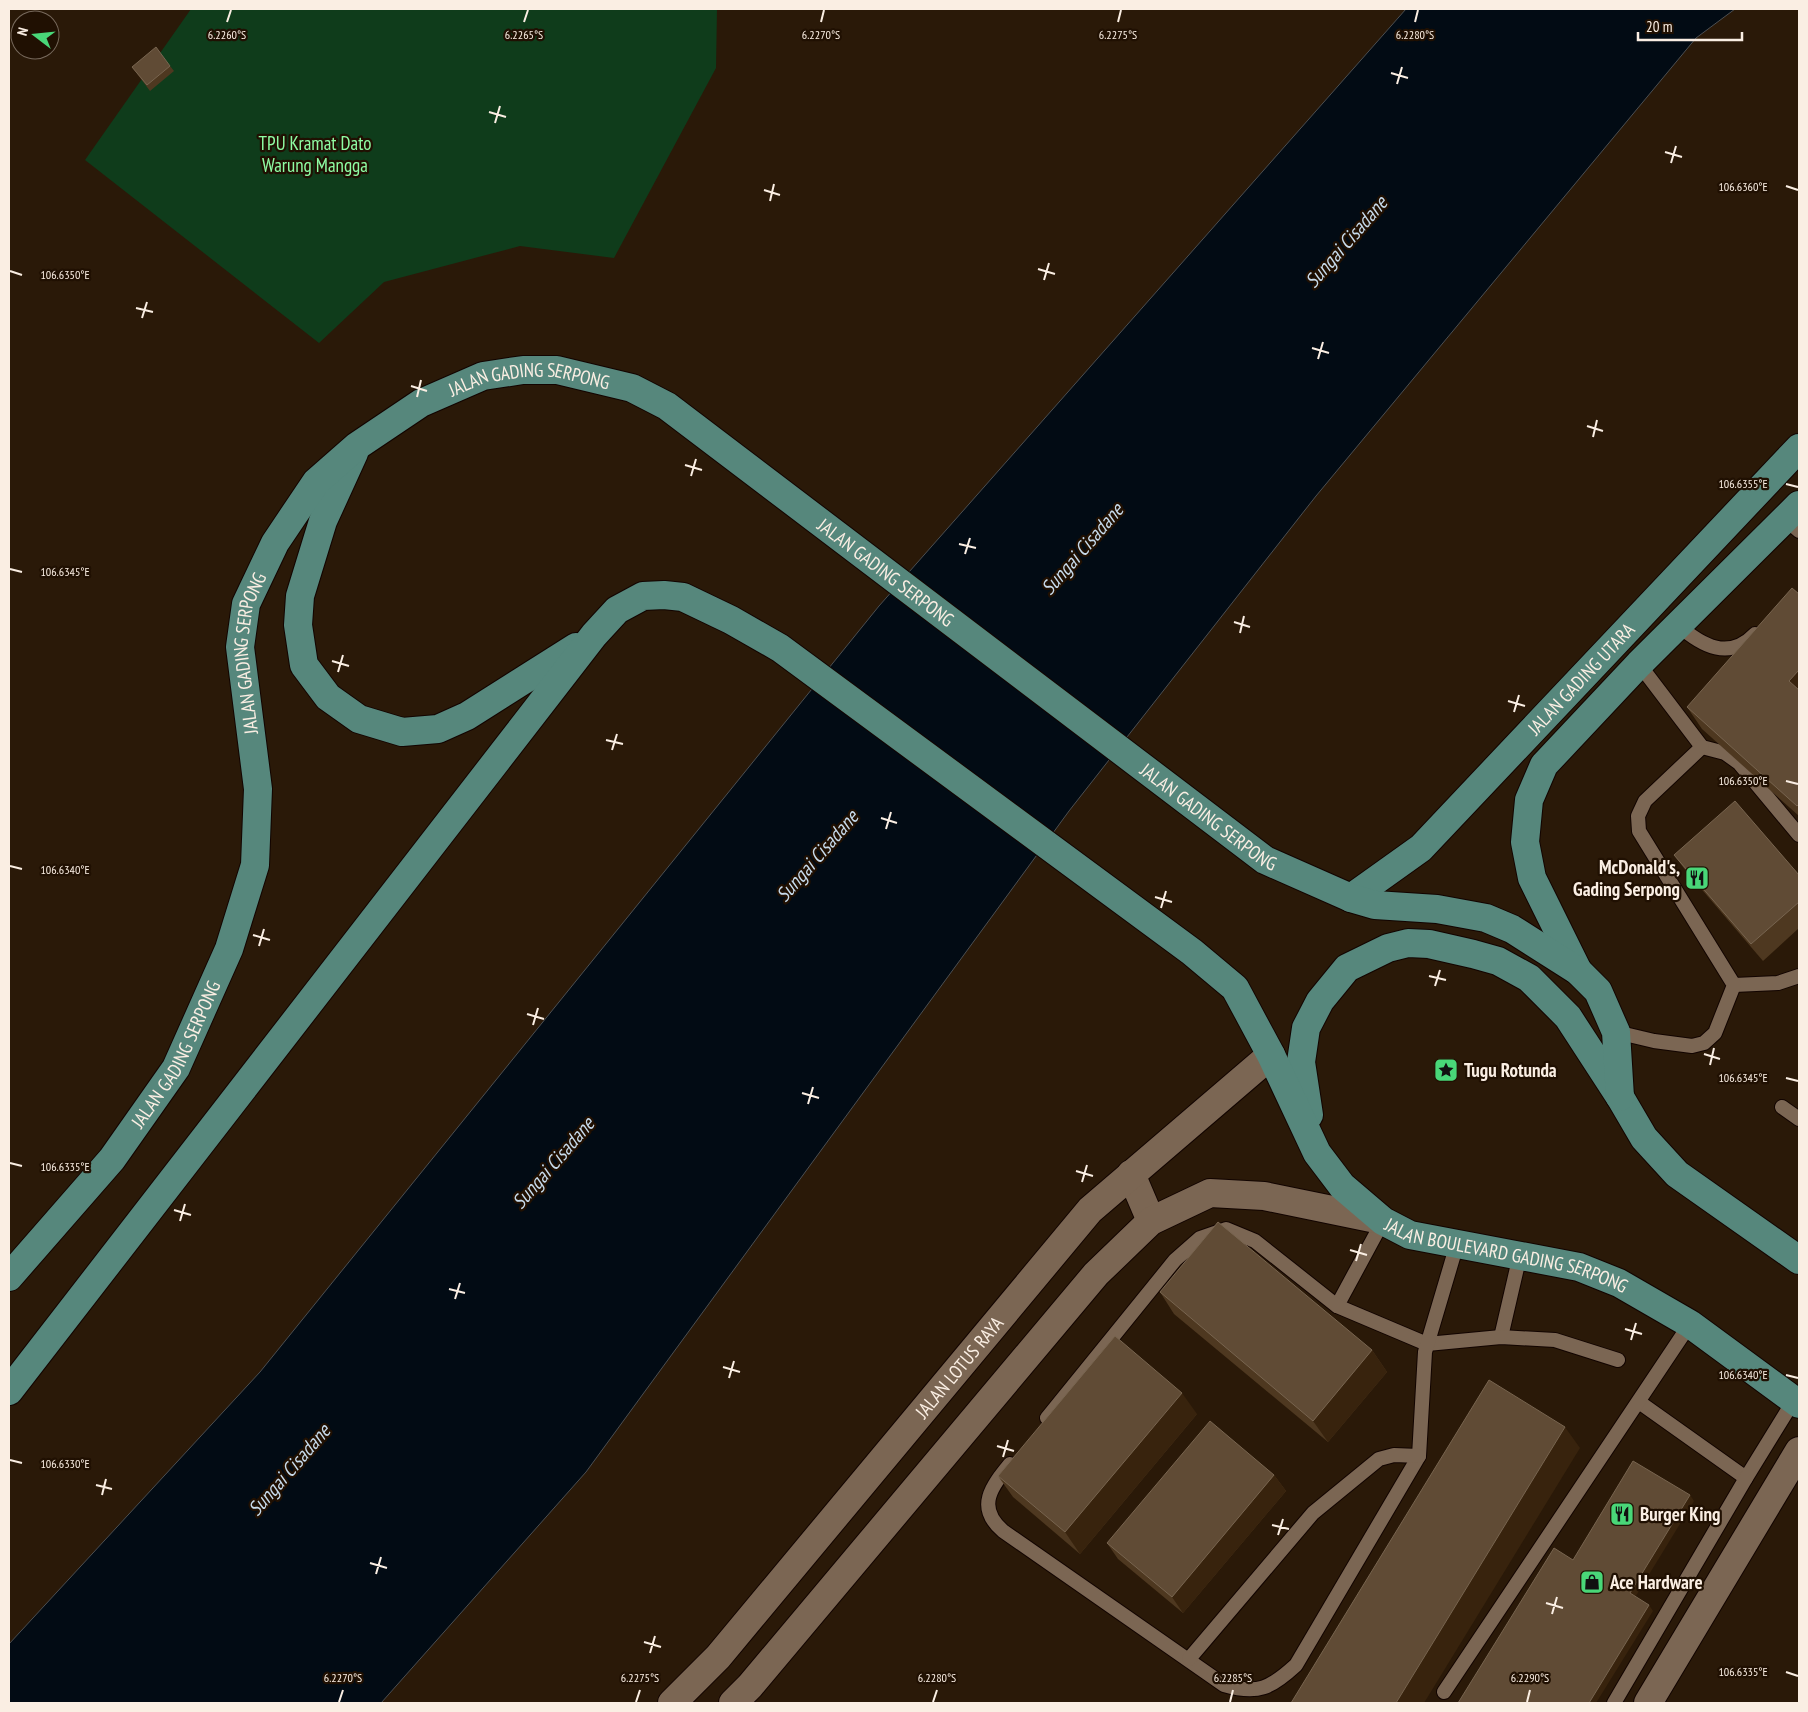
<svg xmlns="http://www.w3.org/2000/svg" width="1808" height="1712" viewBox="0 0 1808 1712" font-family="'PT Sans Narrow',sans-serif">
<style>
.green{fill:#0f3c1b}
.water{fill:#020b14;stroke:#4c4f52}
.lines{fill:none;stroke-linecap:round;stroke-linejoin:round}
.lane-casing{stroke:#120400;stroke-width:16}
.street-casing{stroke:#120400;stroke-width:30}
.primary-casing{stroke:#120400;stroke-width:30}
.lane{stroke:#7b6653;stroke-width:14}
.street{stroke:#7b6653;stroke-width:28}
.primary{stroke:#56877c;stroke-width:28}
.wall{fill:#4e3820}
.shaded-wall{fill:#38230d}
.building{fill:#604b35;stroke:#786550}
.ticks{fill:none;stroke:#faeee3;stroke-width:2}
.labels{text-anchor:middle;dominant-baseline:central;stroke-width:4.5;stroke-linejoin:round;paint-order:stroke}
.park-label{font-size:19px;fill:#8efca3;stroke:#201002}
.street-label{font-size:19px;fill:#faeee3;stroke:#201002}
.poi-label{font-size:19px;font-weight:bold;fill:#faeee3;stroke:#201002;text-anchor:start}
.water-label{font-size:20px;font-style:italic;fill:#c7dbec;stroke:#201002}
.ticks-label{font-size:12px;text-anchor:middle;fill:#faeee3;stroke:#201002;stroke-width:4.5;stroke-linejoin:round;paint-order:stroke}
</style>
<rect width="100%" height="100%" fill="#2a1908"/>
<polygon class="green" points="191,9 717,9 716,68 614,258 520,246 384,282 319,343 85,160"/>
<polygon class="water" points="1406,9 1735,9 1696,38 1316,496 1069,811 586,1472 381,1703 9,1703 9,1644 260,1372 879,606"/>
<g class="lines">
<g class="lane-casing">
<g id="lane">
<polyline points="1785,519 1799,531"/>
<path d="M1678,625C1702,646 1729,661 1755,634"/>
<polyline points="1639,664 1702,747 1725,753 1739,763 1799,835"/>
<polyline points="1734,985 1778,983 1799,976"/>
<polyline points="1616,1032 1654,1041 1692,1046 1704,1043 1715,1033 1734,985 1639,831 1638,816 1645,801 1702,747"/>
<polyline points="1782,1107 1799,1119"/>
<polyline points="1337,1306 1383,1221"/>
<polyline points="1501,1337 1520,1255"/>
<polyline points="1639,1402 1746,1478"/>
<polyline points="1047,1418 1175,1260 1200,1238 1226,1229 1255,1241 1337,1306 1427,1344 1501,1337 1555,1340 1618,1360"/>
<path d="M1010,1464C992,1486 975,1507 1003,1531L1224,1685C1258,1695 1271,1688 1296,1665L1419,1456L1425,1352L1457,1244"/>
<polyline points="1189,1659 1313,1513 1379,1459 1394,1455 1419,1456"/>
<polyline points="1444,1692 1690,1324"/>
<polyline points="1614,1703 1746,1478 1794,1400"/>
</g>
</g>
<g class="street-casing">
<g id="street">
<polyline points="1131,1174 1151,1221"/>
<path id="s1" d="M672,1703L718,1657L1090,1210L1271,1055"/>
<polyline points="733,1703 750,1686 1096,1274 1151,1221 1210,1193 1264,1196 1381,1220"/>
<polyline points="1648,1703 1799,1451"/>
</g>
</g>
<g class="primary-casing">
<g id="primary">
<polyline points="354,453 323,521 300,596 298,625 304,665 328,697 359,719 402,732 438,729 467,716 576,647"/>
<path id="s2" d="M1351,898L1421,848L1799,448"/>
<polyline points="1578,971 1532,878 1525,842 1529,800 1544,765 1639,664 1799,505"/>
<polyline points="1309,1115 1301,1062 1306,1028 1320,1001 1347,968 1388,948 1408,943 1429,944 1473,954 1498,961 1529,978 1568,1017 1620,1097 1644,1138 1677,1174 1799,1260"/>
<path id="s3" d="M9,1277L112,1159L176,1068L229,949L255,865L258,789L240,647L246,604L275,543L316,482L357,446L421,403L483,376L523,370H557L632,388L667,406L1265,860L1351,898L1375,905L1437,909L1486,918L1512,929L1578,971L1598,991L1616,1032L1620,1097"/>
<path id="s4" d="M9,1391L594,635L617,610L643,596L664,595L683,597L731,620L780,648L1192,952L1235,988L1271,1055L1317,1153L1342,1186L1383,1221L1410,1235L1579,1267L1619,1283L1690,1324L1799,1404"/>
</g>
</g>
<use href="#lane" class="lane"/>
<use href="#street" class="street"/>
<use href="#primary" class="primary"/>
</g>
<g class="wall">
<polygon points="170,66 174,71 150,91 132,67"/>
<polygon points="1799,594 1799,816 1702,729 1687,707"/>
<polygon points="1674,855 1799,875 1799,928 1763,961 1686,871"/>
<polygon points="1160,1292 1372,1350 1387,1372 1328,1442 1174,1314"/>
<polygon points="1197,1414 1080,1554 1013,1497 998,1476"/>
<polygon points="1274,1475 1286,1491 1183,1613 1118,1559 1107,1543"/>
</g>
<g class="shaded-wall">
<polygon points="1799,670 1799,696 1789,681"/>
<polygon points="1372,1350 1387,1372 1328,1442 1313,1421"/>
<polygon points="1182,1393 1197,1414 1080,1554 1065,1532"/>
<polygon points="1565,1427 1580,1448 1424,1703 1396,1703"/>
<polygon points="1274,1475 1286,1491 1183,1613 1172,1597"/>
<polygon points="1690,1495 1694,1501 1634,1599 1630,1593"/>
<polygon points="1649,1605 1653,1611 1596,1703 1589,1703"/>
</g>
<g class="building">
<polygon points="156,47 170,66 147,85 132,67"/>
<polygon points="1792,588 1799,594 1799,670 1789,681 1799,690 1799,804 1797,806 1687,707"/>
<polygon points="1735,801 1799,875 1799,902 1751,944 1674,855"/>
<polygon points="1218,1222 1372,1350 1313,1421 1160,1292"/>
<polygon points="1115,1336 1182,1393 1065,1532 998,1476"/>
<polygon points="1489,1380 1565,1427 1396,1703 1291,1703"/>
<polygon points="1210,1421 1274,1475 1172,1597 1107,1543"/>
<polygon points="1633,1461 1690,1495 1630,1593 1649,1605 1589,1703 1458,1703 1554,1548 1573,1560"/>
</g>
<path class="ticks" d="M227,22L231,10M524,22L528,10M821,22L824,10M1118,22L1121,10M1415,22L1418,10M1391,73L1408,78M1397,84L1402,67M489,112L506,117M495,123L500,106M1665,152L1682,157M1671,163L1676,146M1786,186L1798,190M764,190L780,195M770,201L774,184M1038,269L1055,274M10,271L22,275M1044,280L1049,263M136,308L153,312M142,318L147,302M1312,348L1329,353M1318,359L1323,342M411,386L427,391M417,397L421,380M1587,426L1603,431M1593,437L1597,420M685,465L702,470M691,476L696,459M1786,484L1798,487M959,544L976,548M965,554L970,538M10,569L22,572M1234,622L1250,627M1240,633L1244,616M332,661L349,666M338,672L343,655M1508,701L1525,706M1514,712L1519,695M606,740L623,744M612,750L617,734M1786,781L1798,784M881,818L897,823M886,829L891,812M10,866L22,869M1155,897L1172,902M1161,908L1166,891M253,935L270,940M259,946L264,929M1429,976L1446,980M1435,986L1440,970M527,1014L544,1019M533,1025L538,1008M1704,1054L1720,1059M1710,1065L1714,1048M1786,1078L1798,1081M802,1093L819,1098M808,1104L813,1087M10,1163L22,1166M1076,1171L1093,1176M1082,1182L1087,1165M174,1210L191,1215M180,1221L185,1204M1350,1250L1367,1255M1356,1261L1361,1244M449,1289L465,1293M455,1299L460,1283M1625,1329L1642,1334M1631,1340L1636,1323M723,1367L740,1372M1786,1375L1798,1378M729,1378L734,1361M997,1446L1014,1451M1003,1457L1008,1440M10,1460L22,1463M96,1485L112,1489M102,1495L106,1479M1272,1525L1289,1529M1278,1535L1283,1519M370,1563L387,1568M376,1574L381,1557M1546,1603L1563,1608M1552,1614L1557,1597M644,1642L661,1647M650,1653L655,1636M1786,1672L1798,1676M339,1702L343,1690M636,1702L640,1690M933,1702L937,1690M1230,1702L1233,1690M1527,1702L1530,1690"/>
<defs>
<g id="restaurant-square" transform="scale(1.25)"><rect x="-9" y="-9" width="18" height="18" rx="4" fill="#49d778" stroke="#201002"/><path d="M-5-6h1v4h1v-4h1v4h1v-4h1v5L-1.5 .5V6h-2V.5L-5-1ZM5-6V6H3V1.5H1.5Q1.5-4 5-6Z" fill="#111"/></g>
<g id="sight-square" transform="scale(1.25)"><rect x="-9" y="-9" width="18" height="18" rx="4" fill="#49d778" stroke="#201002"/><path d="M0-6L1.8-2.2L6-1.7L2.9 1.2L3.7 5.4L0 3.3L-3.7 5.4L-2.9 1.2L-6-1.7L-1.8-2.2Z" fill="#111"/></g>
<g id="shop-square" transform="scale(1.25)"><rect x="-9" y="-9" width="18" height="18" rx="4" fill="#49d778" stroke="#201002"/><path d="M-5-2.5h2.3a2.7 3.5 0 0 1 5.4 0H5L5.5 6h-11ZM-1.5-2.5h3a1.5 2.3 0 0 0-3 0Z" fill="#111"/></g>
</defs>
<g fill-rule="evenodd">
<use href="#restaurant-square" x="1697" y="878"/>
<use href="#sight-square" x="1446" y="1070"/>
<use href="#restaurant-square" x="1622" y="1514"/>
<use href="#shop-square" x="1592" y="1582"/>
</g>
<g class="labels">
<g class="park-label">
<text x="315" y="143">TPU Kramat Dato<tspan x="315" dy="22">Warung Mangga</tspan></text>
</g>
<g class="street-label">
<text stroke="none"><textPath href="#s3" startOffset="1135">JALAN GADING SERPONG</textPath></text>
<text stroke="none"><textPath href="#s3" startOffset="1555">JALAN GADING SERPONG</textPath></text>
<text stroke="none"><textPath href="#s3" startOffset="700">JALAN GADING SERPONG</textPath></text>
<text stroke="none"><textPath href="#s2" startOffset="319">JALAN GADING UTARA</textPath></text>
<text stroke="none"><textPath href="#s3" startOffset="1960">JALAN GADING SERPONG</textPath></text>
<text stroke="none"><textPath href="#s3" startOffset="280">JALAN GADING SERPONG</textPath></text>
<text stroke="none"><textPath href="#s4" startOffset="2146">JALAN BOULEVARD GADING SERPONG</textPath></text>
<text stroke="none"><textPath href="#s1" startOffset="442">JALAN LOTUS RAYA</textPath></text>
</g>
<g class="poi-label">
<text x="1680" y="867" text-anchor="end">McDonald's,<tspan x="1680" dy="22">Gading Serpong</tspan></text>
<text x="1464" y="1070">Tugu Rotunda</text>
<text x="1640" y="1514">Burger King</text>
<text x="1610" y="1582">Ace Hardware</text>
</g>
<g class="water-label">
<text transform="translate(1346 242) rotate(-49)">Sungai Cisadane</text>
<text transform="translate(1082 549) rotate(-49)">Sungai Cisadane</text>
<text transform="translate(817 856) rotate(-49)">Sungai Cisadane</text>
<text transform="translate(553 1163) rotate(-49)">Sungai Cisadane</text>
<text transform="translate(289 1470) rotate(-49)">Sungai Cisadane</text>
</g>
</g>
<g class="ticks-label">
<text x="227" y="39">6.2260°S</text>
<text x="524" y="39">6.2265°S</text>
<text x="821" y="39">6.2270°S</text>
<text x="1118" y="39">6.2275°S</text>
<text x="1415" y="39">6.2280°S</text>
<text x="1743" y="191">106.6360°E</text>
<text x="65" y="279">106.6350°E</text>
<text x="1743" y="488">106.6355°E</text>
<text x="65" y="576">106.6345°E</text>
<text x="1743" y="785">106.6350°E</text>
<text x="65" y="874">106.6340°E</text>
<text x="1743" y="1082">106.6345°E</text>
<text x="65" y="1171">106.6335°E</text>
<text x="1743" y="1379">106.6340°E</text>
<text x="65" y="1468">106.6330°E</text>
<text x="1743" y="1676">106.6335°E</text>
<text x="343" y="1682">6.2270°S</text>
<text x="640" y="1682">6.2275°S</text>
<text x="937" y="1682">6.2280°S</text>
<text x="1233" y="1682">6.2285°S</text>
<text x="1530" y="1682">6.2290°S</text>
</g>
<rect width="1808" height="1712" fill="none" stroke="#faeee3" stroke-width="20"/>
<g transform="translate(35 35) rotate(286)"><circle r="24" fill="#201002" stroke="#77695c"/>
<path d="M0-4L9 19L0 12L-9 19Z" fill="#49d778"/>
<text y="-8" font-size="14" font-weight="bold" text-anchor="middle" fill="#faeee3">N</text>
</g>
<path d="M1638 32v8h104v-8" fill="none" stroke="#faeee3" stroke-width="2.5"/>
<text x="1646" y="32" font-size="15" fill="#faeee3" stroke="#201002" stroke-width="4" paint-order="stroke">20 m</text>
</svg>
